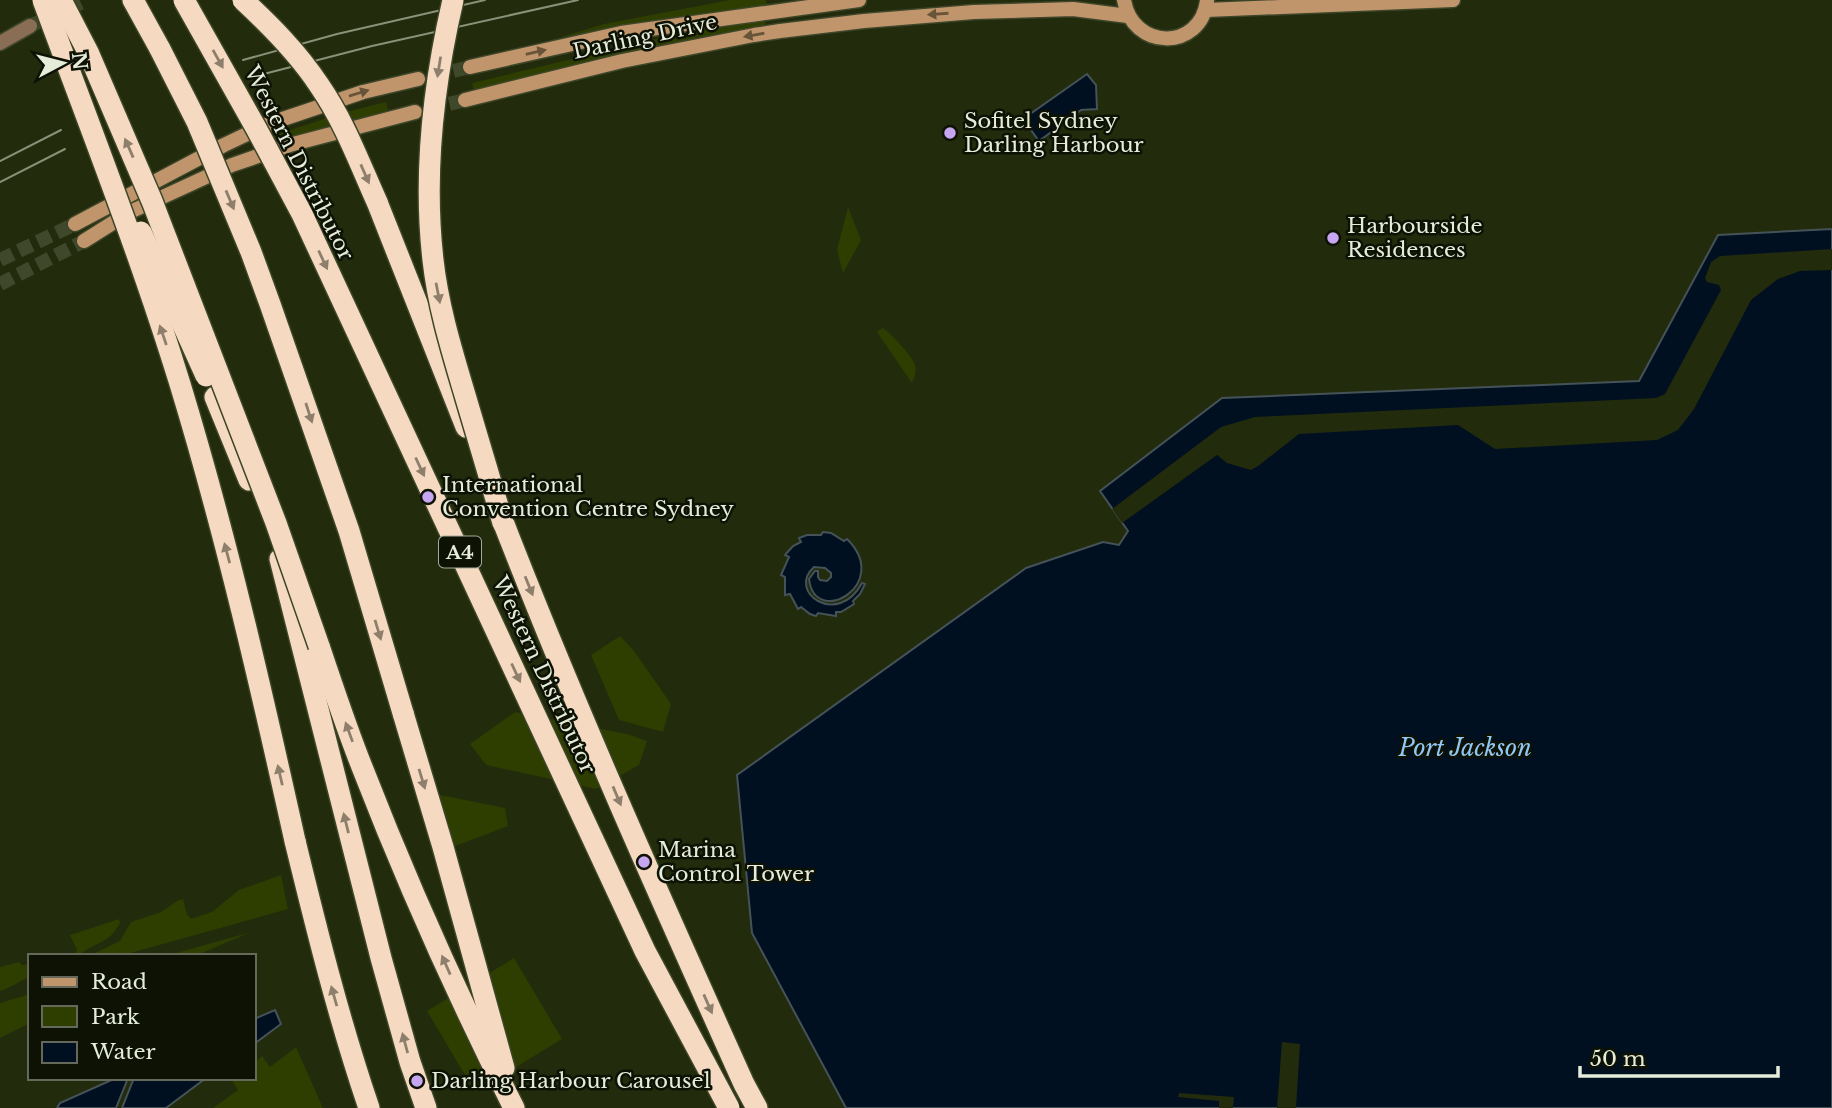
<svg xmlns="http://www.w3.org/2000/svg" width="1832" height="1108" viewBox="0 0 1832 1108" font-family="'Libre Baskerville',serif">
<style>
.green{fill:#2e3d00}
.water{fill:#001020;stroke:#455258;stroke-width:2}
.pier{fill:#222b0c}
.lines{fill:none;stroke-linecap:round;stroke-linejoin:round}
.street-tunnel{stroke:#3f482b;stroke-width:14;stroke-dasharray:14 7;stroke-linecap:butt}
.secondary-tunnel{stroke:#3f482b;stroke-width:14;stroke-dasharray:14 7;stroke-linecap:butt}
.street-casing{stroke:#3d4629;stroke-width:17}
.secondary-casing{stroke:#3d4629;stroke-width:17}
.highway-casing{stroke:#3d4629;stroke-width:24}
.street{stroke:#896d54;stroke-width:14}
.secondary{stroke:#c1956c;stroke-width:14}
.highway{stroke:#f5d9c1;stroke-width:21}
.tram{stroke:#899179;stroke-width:2}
.highway-bridge-casing{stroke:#3d4629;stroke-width:24;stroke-linecap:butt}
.highway-bridge{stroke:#f5d9c1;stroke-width:21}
.oneway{fill:#685438}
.oneway2{fill:#8d7f6c}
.poi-dot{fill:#c6a6f0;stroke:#0e1205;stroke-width:2.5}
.labels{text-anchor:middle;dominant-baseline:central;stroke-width:5;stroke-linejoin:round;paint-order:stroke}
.shield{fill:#0e1205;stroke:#a4ab9a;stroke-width:2}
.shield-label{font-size:19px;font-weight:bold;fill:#e5ecda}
.street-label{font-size:21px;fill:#e5ecda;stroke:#0e1205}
.poi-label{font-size:21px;fill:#e5ecda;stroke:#0e1205;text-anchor:start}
.water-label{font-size:23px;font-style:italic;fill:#90c7f4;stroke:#0e1205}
</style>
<rect width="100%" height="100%" fill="#222b0c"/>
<g class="green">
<polygon points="730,0 766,0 767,5 558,38 604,24"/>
<path d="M765,20L766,28C667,42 571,67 474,92L472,83L668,36Z"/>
<polygon points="386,102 388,110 272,146 269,137 342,113"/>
<polygon points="848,207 861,240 843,273 837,250"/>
<path d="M883,328C892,335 911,354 915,365C917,371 914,378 912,383L877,332Z"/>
<polygon points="620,636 634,651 671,704 663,732 619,720 591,655"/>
<polygon points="515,712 627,734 647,741 639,765 596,789 486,765 470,744"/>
<polygon points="440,795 505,808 508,826 453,847"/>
<polygon points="281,875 288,909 120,956 92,956 97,952 120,941 131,922 161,912 177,901 183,899 187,914 191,919 212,912 239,890"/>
<path d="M119,919L120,923C107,947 95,940 79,956H73L77,950L70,935Z"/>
<polygon points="251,932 195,956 165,956"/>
<polygon points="514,958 562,1039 475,1092 427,1011"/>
<path d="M19,962L22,965L30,964V977C19,981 11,988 0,991V967Z"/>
<polygon points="30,994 30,1023 0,1038 0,1003"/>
<polygon points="296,1047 323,1108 213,1108 238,1090 231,1079 254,1078 254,1063 262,1056 270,1067"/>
</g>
<g class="water">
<polygon points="1087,74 1096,85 1097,109 1081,110 1039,141 1023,119"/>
<polygon points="1832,229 1832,1108 846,1108 752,933 737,775 1026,568 1103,542 1119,545 1128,531 1100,491 1222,398 1639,381 1718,235"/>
<path d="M823,532L831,533L844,541L847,539C893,584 815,629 809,579L815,571H818V577L820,580L827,581L831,577V573L825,568L814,567C786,592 838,628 862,583L865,584L860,594L853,601L854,604L841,612H836V616L818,613L816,616L810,614L801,607L798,609L790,594L785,595V577L781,575L789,557L785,555L793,546L801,542L799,538L807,535H821Z"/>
<polygon points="275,1010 281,1024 254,1044 254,1019"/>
<polygon points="116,1078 128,1078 116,1108 57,1108 60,1103"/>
<polygon points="134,1078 206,1078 166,1108 122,1108"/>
</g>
<g class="pier">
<polygon points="1832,249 1832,270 1800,271 1778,279 1751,300 1694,409 1678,430 1657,440 1495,449 1458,425 1299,434 1258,466 1251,470 1227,463 1217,455 1122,523 1112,509 1221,427 1255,417 1656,398 1665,394 1721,290 1719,285 1707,282 1705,278 1711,262 1720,256"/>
<polygon points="1282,1042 1300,1044 1296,1108 1277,1108"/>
<polygon points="1179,1093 1234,1097 1233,1108 1219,1108 1219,1101 1178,1097"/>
</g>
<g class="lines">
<polyline class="street-tunnel" points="30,26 87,0"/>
<g class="secondary-tunnel">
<polyline points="433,76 470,67"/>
<polyline points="429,109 465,100"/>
<polyline points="0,260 75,224"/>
<polyline points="0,284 84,241"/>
</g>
<g class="street-casing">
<polyline id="street" points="0,43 30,26"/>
</g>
<g class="secondary-casing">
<g id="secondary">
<path d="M1124,0C1132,50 1200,52 1207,1"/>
<polyline points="1206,10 1453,0"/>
<polyline points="470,67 621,33 859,0"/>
<polyline points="465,100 622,61 754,35 780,31 864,21 974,12 1073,9 1128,16"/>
<polyline points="75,224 224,145 268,124 363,92 418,79"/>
<polyline points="84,241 130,212 232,165 293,144 415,112"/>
</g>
</g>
<g class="highway-casing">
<g id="highway">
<polyline points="133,0 160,49"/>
<polyline points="377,202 466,427"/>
<polyline points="215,397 249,480"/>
<path d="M497,506C572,701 658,893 744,1084L757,1108"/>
<polyline points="280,559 381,958 410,1062 426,1108"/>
<path d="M319,646C333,687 346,727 362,767C407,883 458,997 514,1108"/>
<polyline points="403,713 443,847 504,1068"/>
<path d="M295,841C317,931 339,1020 369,1108"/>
</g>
</g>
<use href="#street" class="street"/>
<use href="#secondary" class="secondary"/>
<use href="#highway" class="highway"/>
<g class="tram">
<polyline points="243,60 337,34 485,0"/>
<polyline points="260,75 372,46 578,0"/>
<polyline points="0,161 61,130"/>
<polyline points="0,182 65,149"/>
</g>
<g class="highway-bridge-casing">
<g id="highway-bridge">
<path d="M43,0C90,127 140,254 180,384C226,535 261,688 295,841"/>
<polyline points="61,0 88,52 152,201 276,523 319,646"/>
<polyline points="184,0 256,128 302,214 645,951 729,1108"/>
<path d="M243,0C271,26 298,53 319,85C344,121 359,162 377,202"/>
<path d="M453,0C433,86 423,172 433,260C438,306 452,351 465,395C478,438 490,480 503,523"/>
<polyline points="160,49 197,122 251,252 270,304 349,531 403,713"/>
<polyline points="141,232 206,376"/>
</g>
</g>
<use href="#highway-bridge" class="highway-bridge"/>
</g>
<defs><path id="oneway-solid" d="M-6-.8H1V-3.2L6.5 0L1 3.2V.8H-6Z" transform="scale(1.75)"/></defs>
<g class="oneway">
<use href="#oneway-solid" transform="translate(938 14) rotate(176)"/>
<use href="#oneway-solid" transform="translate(754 35) rotate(170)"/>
<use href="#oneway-solid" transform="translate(536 52) rotate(-13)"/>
<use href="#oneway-solid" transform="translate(359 93) rotate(-17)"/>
</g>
<g class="oneway2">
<use href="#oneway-solid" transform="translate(218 59) rotate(61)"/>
<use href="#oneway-solid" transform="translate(439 67) rotate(99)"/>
<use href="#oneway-solid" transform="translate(129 148) rotate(-114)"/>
<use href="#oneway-solid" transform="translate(365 174) rotate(66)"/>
<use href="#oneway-solid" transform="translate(230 200) rotate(67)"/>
<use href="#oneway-solid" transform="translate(323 260) rotate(65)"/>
<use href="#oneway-solid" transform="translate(438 293) rotate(79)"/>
<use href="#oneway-solid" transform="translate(163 335) rotate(-109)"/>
<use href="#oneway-solid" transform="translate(309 413) rotate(72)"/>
<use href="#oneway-solid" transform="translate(420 467) rotate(65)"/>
<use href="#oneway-solid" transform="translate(227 553) rotate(-105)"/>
<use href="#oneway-solid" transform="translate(529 586) rotate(68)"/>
<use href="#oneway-solid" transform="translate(378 630) rotate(73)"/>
<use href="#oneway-solid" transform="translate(516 673) rotate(65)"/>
<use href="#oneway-solid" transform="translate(349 732) rotate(-110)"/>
<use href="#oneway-solid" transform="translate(280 775) rotate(-103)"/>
<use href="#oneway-solid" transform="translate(422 779) rotate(73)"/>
<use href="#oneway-solid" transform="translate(617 796) rotate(67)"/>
<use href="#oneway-solid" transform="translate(346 823) rotate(-104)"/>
<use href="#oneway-solid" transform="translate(446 965) rotate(-114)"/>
<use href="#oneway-solid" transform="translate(334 996) rotate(-106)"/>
<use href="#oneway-solid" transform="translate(708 1004) rotate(66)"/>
<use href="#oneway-solid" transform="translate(405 1043) rotate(-105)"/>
</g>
<g class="poi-dot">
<circle cx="950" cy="133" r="7"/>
<circle cx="1333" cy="238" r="7"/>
<circle cx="428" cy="497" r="7"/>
<circle cx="644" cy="862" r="7"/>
<circle cx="417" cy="1081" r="7"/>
</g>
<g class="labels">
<rect class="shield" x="439" y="536.5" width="42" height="31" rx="5"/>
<g class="shield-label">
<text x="460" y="552">A4</text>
</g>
<g class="street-label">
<text transform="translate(645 37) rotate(-12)">Darling Drive</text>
<text transform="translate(299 163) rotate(63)">Western Distributor</text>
<text transform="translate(544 675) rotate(65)">Western Distributor</text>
</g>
<g class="poi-label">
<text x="964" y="121">Sofitel Sydney<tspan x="964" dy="24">Darling Harbour</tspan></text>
<text x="1347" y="226">Harbourside<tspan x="1347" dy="24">Residences</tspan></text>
<text x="442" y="485">International<tspan x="442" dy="24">Convention Centre Sydney</tspan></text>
<text x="658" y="850">Marina<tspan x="658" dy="24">Control Tower</tspan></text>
<text x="431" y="1081">Darling Harbour Carousel</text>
</g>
<g class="water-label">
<text x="1465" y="748">Port Jackson</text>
</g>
</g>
<rect x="28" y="954" width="228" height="126" fill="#0e1205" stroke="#64695a" stroke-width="2"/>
<rect x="42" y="977" width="35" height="10" fill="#c1956c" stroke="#64695a" stroke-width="2"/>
<text x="91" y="989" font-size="21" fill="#e5ecda">Road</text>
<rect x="42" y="1006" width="35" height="21" fill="#2e3d00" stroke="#64695a" stroke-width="2"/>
<text x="91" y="1024" font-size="21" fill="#e5ecda">Park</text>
<rect x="42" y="1042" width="35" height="21" fill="#001020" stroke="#64695a" stroke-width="2"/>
<text x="91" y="1059" font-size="21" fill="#e5ecda">Water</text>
<g transform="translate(63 63) rotate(83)" stroke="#0e1205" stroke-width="5" paint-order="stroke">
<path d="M0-5L12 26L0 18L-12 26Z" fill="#e5ecda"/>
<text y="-10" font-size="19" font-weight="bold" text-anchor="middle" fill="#e5ecda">N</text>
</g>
<path d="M1580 1066v10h198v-10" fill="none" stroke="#e5ecda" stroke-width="3.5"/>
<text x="1590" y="1066" font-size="21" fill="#e5ecda" stroke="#0e1205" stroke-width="5" paint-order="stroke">50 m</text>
</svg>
